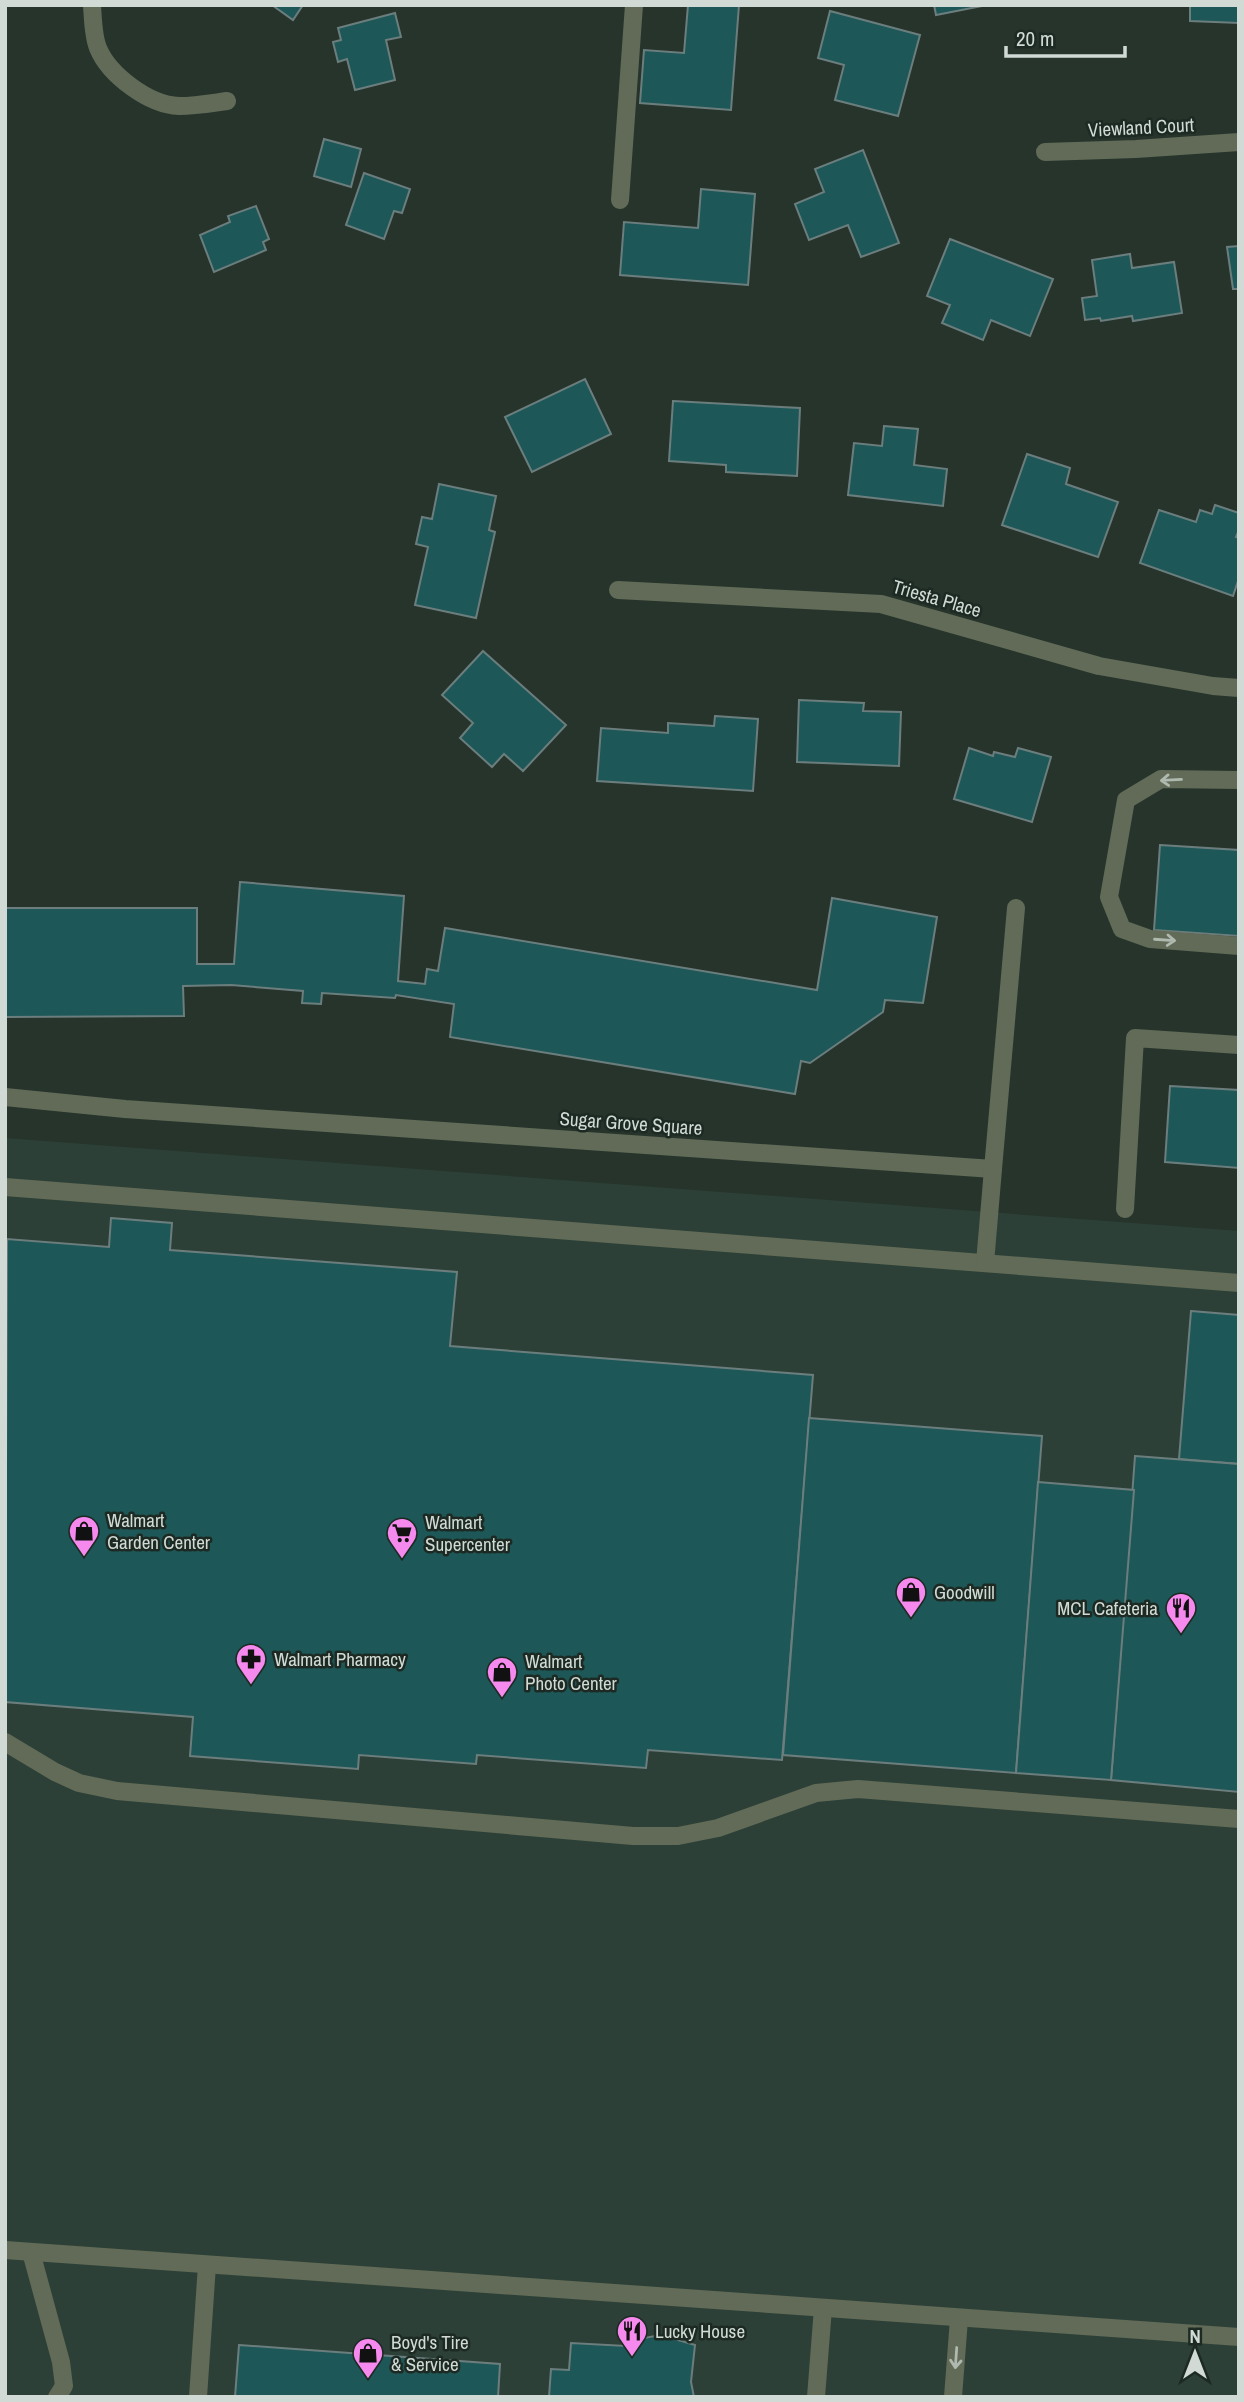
<svg xmlns="http://www.w3.org/2000/svg" width="1244" height="2402" viewBox="0 0 1244 2402" font-family="'Archivo Narrow',sans-serif">
<style>
.built{fill:#2d4037}
.building{fill:#1e5757;stroke:#6b7e7d;stroke-width:2}
.lines{fill:none;stroke-linecap:round;stroke-linejoin:round}
.minor{stroke:#626b57;stroke-width:18}
.oneway{stroke:#b0b9af}
.labels{text-anchor:middle;dominant-baseline:central;stroke-width:5;stroke-linejoin:round;paint-order:stroke}
.street-label{font-size:19px;fill:#d1dad5;stroke:#1c2a23}
.poi-label{font-size:19px;fill:#d1dad5;stroke:#1c2a23;text-anchor:start}
</style>
<rect width="100%" height="100%" fill="#26342c"/>
<polygon class="built" points="5,1138 1239,1231 1239,2397 5,2397"/>
<g class="building">
<polygon points="272,5 303,5 293,20"/>
<polygon points="688,5 739,5 731,110 640,103 644,50 684,53"/>
<polygon points="934,5 987,5 936,15"/>
<polygon points="1190,5 1239,5 1239,23 1190,21"/>
<polygon points="830,11 920,35 898,116 835,100 844,65 818,58"/>
<polygon points="395,13 401,37 386,40 395,80 355,90 347,59 338,62 333,42 341,40 338,28"/>
<polygon points="324,139 361,149 351,187 314,176"/>
<polygon points="863,150 899,243 861,257 848,225 809,240 795,204 824,192 815,169"/>
<polygon points="364,173 410,189 402,213 394,211 384,239 346,225"/>
<polygon points="701,189 755,194 748,285 620,275 624,222 698,228"/>
<polygon points="256,206 269,239 263,242 266,250 214,272 200,235 230,222 228,216"/>
<polygon points="950,239 1053,279 1030,336 991,320 983,340 942,323 950,305 927,296"/>
<polygon points="1239,246 1239,289 1233,289 1227,247"/>
<polygon points="1130,254 1132,268 1174,262 1182,313 1133,321 1132,316 1101,321 1100,318 1085,320 1082,298 1097,296 1092,260"/>
<polygon points="585,379 611,434 532,472 505,417"/>
<polygon points="673,401 800,408 797,476 726,472 726,465 669,461"/>
<polygon points="884,426 918,429 914,465 947,469 943,506 848,495 854,443 882,446"/>
<polygon points="1027,454 1070,468 1066,484 1118,502 1098,557 1002,525"/>
<polygon points="439,484 496,496 489,530 495,532 476,618 415,605 428,547 416,544 422,517 432,519"/>
<polygon points="1215,505 1239,513 1239,530 1236,537 1239,538 1239,578 1233,596 1140,563 1159,510 1196,522 1200,510 1212,514"/>
<polygon points="483,651 566,725 523,771 504,754 492,767 460,738 473,723 442,695"/>
<polygon points="799,700 864,703 863,711 901,712 899,766 797,762"/>
<polygon points="715,716 758,719 753,791 597,781 601,728 668,733 668,723 714,726"/>
<polygon points="969,748 993,756 994,752 1015,757 1018,748 1051,757 1032,822 954,799"/>
<polygon points="1160,845 1239,850 1239,936 1154,930"/>
<polygon points="240,882 404,896 398,981 425,984 427,969 438,971 445,928 817,990 832,898 937,917 923,1003 885,1000 883,1012 810,1063 801,1061 795,1094 450,1037 454,1004 396,995 395,998 322,993 321,1004 302,1003 303,991 231,985 183,986 184,1016 5,1017 5,908 197,908 197,964 234,964"/>
<polygon points="1170,1086 1239,1090 1239,1168 1165,1162"/>
<polygon points="111,1218 172,1223 170,1250 457,1272 450,1346 813,1375 782,1760 648,1750 646,1768 477,1755 476,1764 359,1755 358,1769 190,1756 193,1717 5,1702 7,1239 109,1247"/>
<polygon points="1191,1311 1239,1315 1239,1464 1179,1459"/>
<polygon points="809,1418 1042,1436 1016,1773 783,1755"/>
<polygon points="1135,1456 1239,1464 1239,1792 1111,1780"/>
<polygon points="1038,1482 1134,1490 1111,1780 1016,1773"/>
<polygon points="661,2335 695,2345 691,2382 694,2397 549,2397 551,2369 569,2370 571,2343 626,2346 627,2341"/>
<polygon points="239,2345 500,2364 498,2397 235,2397"/>
</g>
<g class="lines">
<g class="minor">
<path d="M92,5C93,19 93,36 98,48C109,75 149,105 179,106C195,106 212,103 227,101"/>
<polyline points="1045,152 1136,149 1239,142"/>
<polyline points="620,200 634,5"/>
<polyline points="618,590 881,604 1099,666 1213,686 1239,688"/>
<polyline points="1239,780 1161,779 1126,800 1109,897 1122,929 1150,939 1239,946"/>
<polyline points="5,1097 125,1109 993,1169 1016,908"/>
<polyline points="5,1187 1239,1283"/>
<polyline points="1125,1209 1135,1038 1239,1045"/>
<polyline points="985,1263 993,1169"/>
<polyline points="5,1742 55,1772 79,1783 117,1791 633,1836 678,1836 718,1828 816,1793 858,1789 1239,1819"/>
<polyline points="5,2250 1239,2337"/>
<polyline points="31,2252 61,2362 64,2386 57,2397"/>
<polyline points="198,2397 207,2265"/>
<polyline points="816,2397 823,2308"/>
<polyline points="953,2397 959,2319"/>
</g>
</g>
<defs><path id="oneway-shaft" d="M-6 0H5M1.5-3L5.5 0L1.5 3" fill="none" stroke-width="1.6" stroke-linecap="round" stroke-linejoin="round" transform="scale(1.75)"/></defs>
<g class="oneway">
<use href="#oneway-shaft" transform="translate(1171 780) rotate(177)"/>
<use href="#oneway-shaft" transform="translate(1165 940) rotate(4)"/>
<use href="#oneway-shaft" transform="translate(956 2358) rotate(94)"/>
</g>
<defs>
<g id="shop-pin" transform="scale(1.575)"><path d="M0 17L-7.5 6A9.5 9.5 0 1 1 7.5 6Z" fill="#f689ee" stroke="#1c2a23"/><path d="M-5-2.5h2.3a2.7 3.5 0 0 1 5.4 0H5L5.5 6h-11ZM-1.5-2.5h3a1.5 2.3 0 0 0-3 0Z" fill="#111"/></g>
<g id="supermarket-pin" transform="scale(1.575)"><path d="M0 17L-7.5 6A9.5 9.5 0 1 1 7.5 6Z" fill="#f689ee" stroke="#1c2a23"/><path d="M-6-5.5h2.5l.6 2H6L4.5 2H-2.5L-4.4-4H-6ZM-1.5 3.2a1.3 1.3 0 1 0 .1 0ZM3 3.2a1.3 1.3 0 1 0 .1 0Z" fill="#111"/></g>
<g id="restaurant-pin" transform="scale(1.575)"><path d="M0 17L-7.5 6A9.5 9.5 0 1 1 7.5 6Z" fill="#f689ee" stroke="#1c2a23"/><path d="M-5-6h1v4h1v-4h1v4h1v-4h1v5L-1.5 .5V6h-2V.5L-5-1ZM5-6V6H3V1.5H1.5Q1.5-4 5-6Z" fill="#111"/></g>
<g id="pharmacy-pin" transform="scale(1.575)"><path d="M0 17L-7.5 6A9.5 9.5 0 1 1 7.5 6Z" fill="#f689ee" stroke="#1c2a23"/><path d="M-2-6h4v4h4v4h-4v4h-4v-4h-4v-4h4Z" fill="#111"/></g>
</defs>
<g fill-rule="evenodd">
<use href="#shop-pin" x="84" y="1531"/>
<use href="#supermarket-pin" x="402" y="1533"/>
<use href="#shop-pin" x="911" y="1592"/>
<use href="#restaurant-pin" x="1181" y="1608"/>
<use href="#pharmacy-pin" x="251" y="1659"/>
<use href="#shop-pin" x="502" y="1672"/>
<use href="#restaurant-pin" x="632" y="2331"/>
<use href="#shop-pin" x="368" y="2353"/>
</g>
<g class="labels">
<g class="street-label">
<text transform="translate(1141 127) rotate(-3)">Viewland Court</text>
<text transform="translate(937 598) rotate(16)">Triesta Place</text>
<text transform="translate(631 1123) rotate(4)">Sugar Grove Square</text>
</g>
<g class="poi-label">
<text x="107" y="1520">Walmart<tspan x="107" dy="22">Garden Center</tspan></text>
<text x="425" y="1522">Walmart<tspan x="425" dy="22">Supercenter</tspan></text>
<text x="934" y="1592">Goodwill</text>
<text x="1158" y="1608" text-anchor="end">MCL Cafeteria</text>
<text x="274" y="1659">Walmart Pharmacy</text>
<text x="525" y="1661">Walmart<tspan x="525" dy="22">Photo Center</tspan></text>
<text x="655" y="2331">Lucky House</text>
<text x="391" y="2342">Boyd's Tire<tspan x="391" dy="22">&amp; Service</tspan></text>
</g>
</g>
<rect width="1244" height="2402" fill="none" stroke="#d1dad5" stroke-width="14"/>
<g transform="translate(1195 2353)" stroke="#1c2a23" stroke-width="5" paint-order="stroke">
<path d="M0-5L12 26L0 18L-12 26Z" fill="#d1dad5"/>
<text y="-10" font-size="19" font-weight="bold" text-anchor="middle" fill="#d1dad5">N</text>
</g>
<path d="M1006 46v10h119v-10" fill="none" stroke="#d1dad5" stroke-width="3.5"/>
<text x="1016" y="46" font-size="21" fill="#d1dad5" stroke="#1c2a23" stroke-width="5" paint-order="stroke">20 m</text>
</svg>
